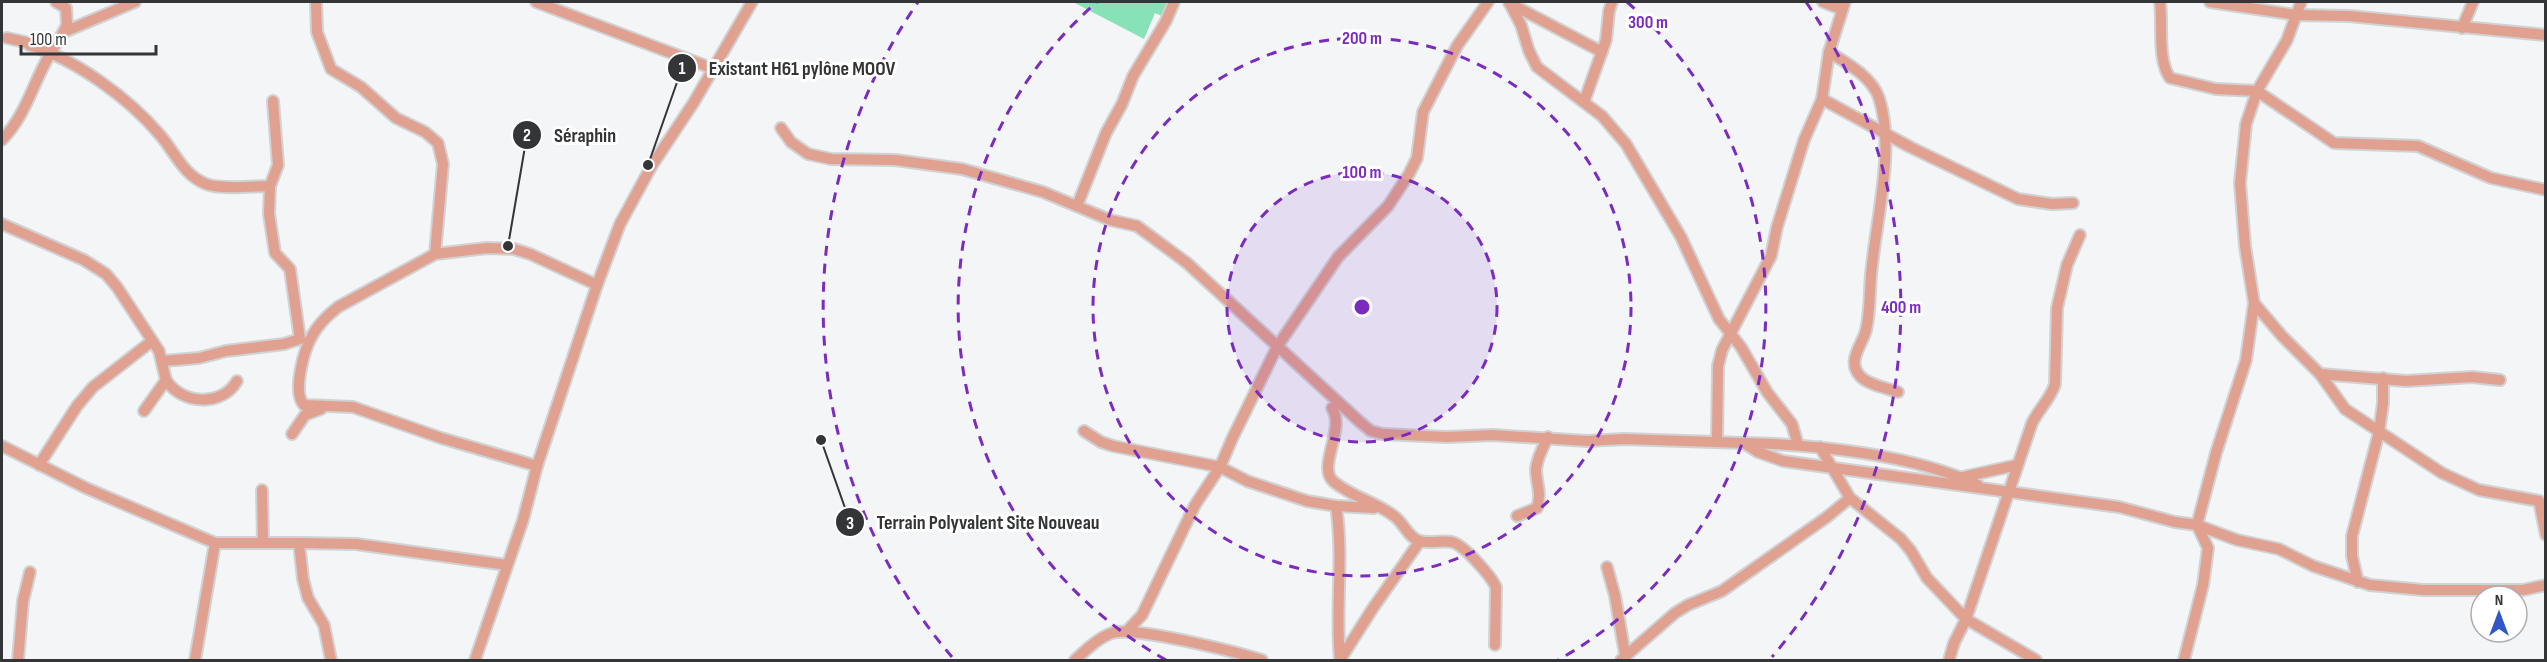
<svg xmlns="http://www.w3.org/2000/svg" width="2547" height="662" viewBox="0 0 2547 662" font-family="'Sofia Sans Condensed',sans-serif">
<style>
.green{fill:#88e2b7}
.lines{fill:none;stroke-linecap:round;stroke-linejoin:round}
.minor-casing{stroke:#d1d2d4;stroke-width:14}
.minor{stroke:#e1a190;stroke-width:10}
.ring{fill:none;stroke:#7b2cbf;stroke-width:3;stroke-dasharray:10 8}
.centre{fill:#7b2cbf;stroke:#fff;stroke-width:3}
.ring-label{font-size:18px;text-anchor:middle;font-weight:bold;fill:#7b2cbf;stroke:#fff;stroke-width:6;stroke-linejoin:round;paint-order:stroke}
.leader{fill:none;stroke:#343536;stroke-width:2}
.callout-dot{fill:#343536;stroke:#fff;stroke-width:2}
.mark-label{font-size:18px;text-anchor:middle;font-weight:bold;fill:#fff}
.callout-label{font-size:20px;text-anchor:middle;font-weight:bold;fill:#343536;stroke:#fff;stroke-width:6;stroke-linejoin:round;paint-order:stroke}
</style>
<rect width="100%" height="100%" fill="#f3f5f7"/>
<polygon class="green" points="1073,2 1170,2 1164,17 1155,13 1144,39"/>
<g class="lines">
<g class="minor-casing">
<g id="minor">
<polyline points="316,2 317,32 331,69 361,87 396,118 425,132 438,143 443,164 435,254"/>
<polyline points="536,2 714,69"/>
<polyline points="1509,2 1521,25 1529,51 1537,67 1602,116 1626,144 1681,237 1719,319 1741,347 1767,392 1792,424 1798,445"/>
<polyline points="1823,2 1841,9"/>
<path d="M2160,2C2163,24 2157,60 2170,78L2216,89L2257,91L2334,143L2418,146L2491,178L2546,190"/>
<polyline points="2210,2 2296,15 2349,16 2546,35"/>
<polyline points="1509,3 1602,52"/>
<polyline points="2462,28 2473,2"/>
<polyline points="64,32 135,2"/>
<polyline points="7,38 34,44"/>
<polyline points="52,42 59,40 67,25 66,8 56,2"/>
<path d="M29,45C75,59 129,98 160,135C175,152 183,175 206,184C222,190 253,186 270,186"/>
<path d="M1829,52C1847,63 1872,77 1879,98C1895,146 1877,216 1872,266C1869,286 1871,309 1866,330C1863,344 1846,361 1860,376C1868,385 1887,388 1898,392"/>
<polyline points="1822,99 1910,147 2018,199 2052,204 2073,203"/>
<polyline points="1584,102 1606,40 1609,11 1612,2"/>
<polyline points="781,128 791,142 808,154 831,159 895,160 962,169 1043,192 1110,220 1137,226 1187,263 1360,422 1371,431 1383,434 1447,437 1492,435 1587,441 1624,439 1744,443 1758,452 1783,461 2119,507 2175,522 2197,525 2237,540 2279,549 2313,566 2370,585 2423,590 2523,590 2546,585"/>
<path d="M2,140C30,111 35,72 59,40"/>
<polyline points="1077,206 1106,133 1122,104 1133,76 1166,21 1174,2"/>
<polyline points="2,224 84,260 106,274 117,287 159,351 166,380 144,411"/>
<polyline points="2254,303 2282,336 2320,374 2345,409 2442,473 2479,490 2539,501 2546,535"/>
<polyline points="163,361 199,358 226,351 284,344 300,339 290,269 275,253 269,214 270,186 278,165 273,101"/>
<polyline points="2320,374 2406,381 2472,377 2500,380"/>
<path d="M166,380C182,405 222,407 237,381"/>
<path d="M1332,408C1346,429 1316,468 1334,482C1352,497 1376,502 1394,516C1404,523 1408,538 1420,541C1430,544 1442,540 1452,542C1464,545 1491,576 1496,587L1495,645"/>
<polyline points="1084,431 1101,442 1113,446 1220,467 1247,481 1307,501 1336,506 1374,508"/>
<polyline points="292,434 305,415 321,409"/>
<polyline points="1717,441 1718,366 1722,350 1771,256 1777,227 1804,140 1822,99 1829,52 1845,2"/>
<path d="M1744,443C1814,444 1915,455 1978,485"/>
<polyline points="2,446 86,488 215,543 299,543 303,579 308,598 324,625 331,660"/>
<polyline points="1820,447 1850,498 1901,539 1911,551 1927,578 1966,619 2036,660"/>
<polyline points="39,465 77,406 93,387 152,341"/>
<path d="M537,466L441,438L353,407L304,405C292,392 304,350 312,336C318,324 328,315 338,307L435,254L487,248L514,249L530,254L597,285"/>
<polyline points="1963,477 2017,465"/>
<polyline points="262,490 263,541"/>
<path d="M1336,506C1344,558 1335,609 1340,660"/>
<path d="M1517,516L1537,508C1542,492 1536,484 1536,469C1537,458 1543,447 1548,437"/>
<polyline points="299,543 356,544 507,565"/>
<polyline points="1607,567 1615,596 1626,660"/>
<polyline points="2358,582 2352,556 2352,536 2379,432 2383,403 2383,378"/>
<polyline points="1127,631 1142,615 1195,505 1220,467 1232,439 1277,347 1338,257 1388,206 1409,174 1417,158 1423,112 1457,46 1488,2"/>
<polyline points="18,660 23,601 30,572"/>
<polyline points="195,660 215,543"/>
<polyline points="475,660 523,520 537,466 597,285 620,224 651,167 694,102 752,2"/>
<path d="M1075,660C1086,650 1098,638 1112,633C1134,626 1236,652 1262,660"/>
<polyline points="1340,660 1373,608 1420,541"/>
<polyline points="1621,660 1675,613 1688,605 1722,591 1827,517 1850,498"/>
<path d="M1949,660L1954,643L1966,619L2032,423C2039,409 2051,398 2055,384L2057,308L2067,265L2080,235"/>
<polyline points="2184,660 2203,585 2208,548 2197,525 2216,453 2246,360 2254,303 2245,246 2240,183 2246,124 2257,91 2287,40 2301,2"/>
</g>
</g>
<use href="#minor" class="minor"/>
</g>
<circle cx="1362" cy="307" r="135" fill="#7b2cbf" fill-opacity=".12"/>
<g class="ring">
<circle cx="1362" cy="307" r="135"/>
<circle cx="1362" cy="307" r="269"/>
<path d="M1166 660A404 404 0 0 1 1097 2M1627 2A404 404 0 0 1 1558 660"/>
<path d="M952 657A539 539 0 0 1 918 2M1806 2A539 539 0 0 1 1772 657"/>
</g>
<circle cx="1362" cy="307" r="9" class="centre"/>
<g class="ring-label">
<text x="1648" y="28">300 m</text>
<text x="1362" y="44">200 m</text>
<text x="1362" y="178">100 m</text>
<text x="1901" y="313">400 m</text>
</g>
<path class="leader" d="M648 165L682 68M508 246L527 135M821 440L850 522"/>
<g class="callout-dot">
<circle cx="648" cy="165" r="6"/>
<circle cx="508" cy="246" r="6"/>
<circle cx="821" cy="440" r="6"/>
<circle cx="682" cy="68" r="15"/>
<circle cx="527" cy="135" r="15"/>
<circle cx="850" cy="522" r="15"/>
</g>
<g class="mark-label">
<text x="682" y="74">1</text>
<text x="527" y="141">2</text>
<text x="850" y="529">3</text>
</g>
<g class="callout-label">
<text x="802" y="75">Existant H61 pylône MOOV</text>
<text x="585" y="142">Séraphin</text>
<text x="988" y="529">Terrain Polyvalent Site Nouveau</text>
</g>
<rect width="2547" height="662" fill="none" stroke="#343536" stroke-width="6"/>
<g transform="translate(2499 614)"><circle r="28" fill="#ffffff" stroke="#aeaeaf" stroke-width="1.5"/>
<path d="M0-4.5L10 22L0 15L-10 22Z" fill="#3057c7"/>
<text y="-9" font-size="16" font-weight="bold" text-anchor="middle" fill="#343536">N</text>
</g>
<path d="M21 45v9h135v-9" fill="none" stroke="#343536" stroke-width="3"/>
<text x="30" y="45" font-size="18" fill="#343536" stroke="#ffffff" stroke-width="4.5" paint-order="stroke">100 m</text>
</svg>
